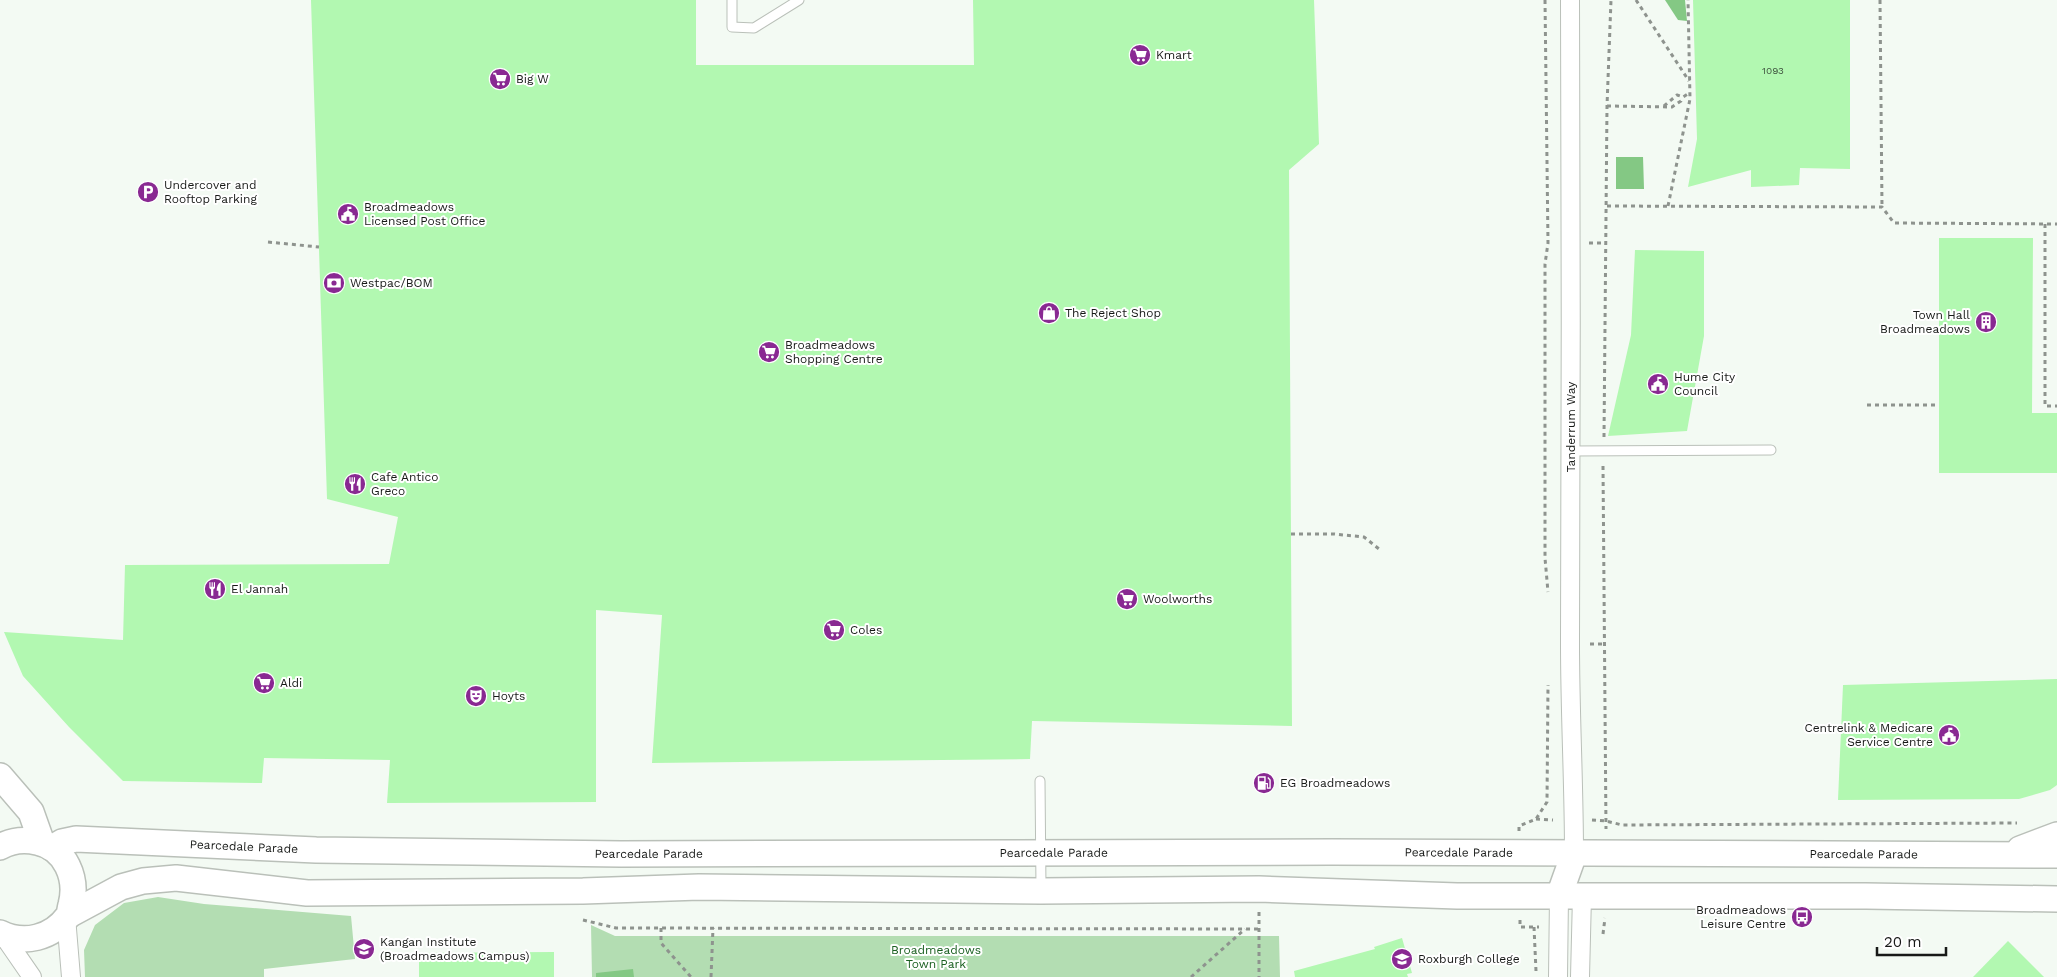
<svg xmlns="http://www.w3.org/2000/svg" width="2057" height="977" viewBox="0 0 2057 977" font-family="'Work Sans',sans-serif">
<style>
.green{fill:#b3ddb2}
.forest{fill:#84c884}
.building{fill:#b2f8b1}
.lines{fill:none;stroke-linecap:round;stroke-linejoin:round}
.lane-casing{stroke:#bac0b9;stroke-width:11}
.street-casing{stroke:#bac0b9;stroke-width:20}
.secondary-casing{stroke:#bac0b9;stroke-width:28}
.path{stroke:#8e938e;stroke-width:3;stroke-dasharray:4 4;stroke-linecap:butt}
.lane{stroke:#fff;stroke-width:9}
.street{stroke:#fff;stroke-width:18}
.secondary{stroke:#fff;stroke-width:25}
.labels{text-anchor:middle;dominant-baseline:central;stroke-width:4;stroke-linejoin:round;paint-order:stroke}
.number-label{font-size:10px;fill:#3e513e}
.poi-label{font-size:12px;fill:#171917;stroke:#fff;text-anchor:start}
.street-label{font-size:12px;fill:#171917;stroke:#fff}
.park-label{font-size:12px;fill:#1b6021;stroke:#fff}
</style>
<rect width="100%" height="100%" fill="#f3faf3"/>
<g class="green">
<polygon points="158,897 204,904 351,916 355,959 264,969 264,977 85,977 84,950 95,925 124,903"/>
<polygon points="591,925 615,936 1279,936 1280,977 592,977"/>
</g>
<g class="forest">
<polygon points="1665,0 1685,0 1687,21 1678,20"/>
<polygon points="1616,157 1643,157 1644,189 1616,189"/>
<polygon points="633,969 634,977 596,977 596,973"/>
</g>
<g class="building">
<polygon points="311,0 696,0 696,65 974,65 973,0 1314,0 1319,144 1289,170 1292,726 1032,721 1030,759 652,763 662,615 596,610 596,802 387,803 390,760 264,758 262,783 123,781 69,727 23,676 4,632 123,640 125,565 389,564 398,517 327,499"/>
<polygon points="1693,0 1850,0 1850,169 1800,168 1799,185 1751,187 1751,170 1688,187 1697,139"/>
<polygon points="1939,238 2033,238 2032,413 2057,413 2057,473 1939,473"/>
<polygon points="1635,250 1704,251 1704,336 1687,431 1608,436 1631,335"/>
<polygon points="2057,679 2057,785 2050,790 2019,799 1838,800 1843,685"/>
<polygon points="1402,938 1412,973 1407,974 1408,977 1295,977 1294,971 1375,949 1374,947"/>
<polygon points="2008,941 2044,977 1973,977"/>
<polygon points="554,952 554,977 419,977 419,953"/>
</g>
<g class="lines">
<g class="lane-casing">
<g id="lane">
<polyline points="732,0 732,27 754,28 799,0"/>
<polyline points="1571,451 1771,450"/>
<polyline points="1040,781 1041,888"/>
</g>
</g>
<g class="street-casing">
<g id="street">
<path d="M1570,0C1571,215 1571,429 1570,644C1570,714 1574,784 1574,854"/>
<polyline points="66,917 71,977"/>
<polyline points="3,935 32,977"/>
<polyline points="1558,977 1559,896"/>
<polyline points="1580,977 1582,896"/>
</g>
</g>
<g class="secondary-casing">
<g id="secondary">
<polyline points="0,776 31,812 42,843"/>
<path d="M0,847C12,840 24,839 37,842C66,848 78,879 71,905C70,908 70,913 68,916C52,938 24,945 0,933"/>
<path id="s1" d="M52,848L62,842L76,839L316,850L621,854L1332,852L2057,855"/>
<polyline points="2020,849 2057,835"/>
<polyline points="1559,896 1574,854"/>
<polyline points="69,915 121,887 143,881 176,878 307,893 583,891 699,887 1041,891 1259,889 1457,896 1866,896 2057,899"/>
</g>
</g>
<g class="path">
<polyline points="1545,0 1548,243 1545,264 1545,558 1548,592"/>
<polyline points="1636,0 1689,81"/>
<polyline points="1880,0 1882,207"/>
<polyline points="1607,106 1672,107 1681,101 1682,97"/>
<polyline points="1664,106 1677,95 1683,97 1689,93"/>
<polyline points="1607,206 1882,207 1894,223 2057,224"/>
<polyline points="1668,206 1690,99 1688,0"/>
<polyline points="2045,224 2045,406 2057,406"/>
<polyline points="268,242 319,247"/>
<polyline points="1589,243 1607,243"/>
<polyline points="1867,405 1939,405"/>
<polyline points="1604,437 1607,106 1611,0"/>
<polyline points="1603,466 1606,829"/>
<polyline points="1291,534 1334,534 1364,537 1379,549"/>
<polyline points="1590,644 1605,644"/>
<polyline points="1536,819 1553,820"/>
<polyline points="1592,820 1606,821 1622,825 2017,823"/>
<polyline points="1519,831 1519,826 1536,819 1547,802 1548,685"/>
<polyline points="1259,912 1259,977"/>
<polyline points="583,920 616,928 1259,929"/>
<polyline points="1520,920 1520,927 1539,927"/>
<polyline points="1534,927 1536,971"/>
<polyline points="661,928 661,943 691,977"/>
<polyline points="1603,934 1605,918"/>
<polyline points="711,977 713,928"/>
<polyline points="1191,977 1245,929"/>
</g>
<use href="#lane" class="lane"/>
<use href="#street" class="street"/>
<use href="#secondary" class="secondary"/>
</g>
<defs>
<g id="supermarket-disc" transform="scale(1.125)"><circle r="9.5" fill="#892992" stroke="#fff"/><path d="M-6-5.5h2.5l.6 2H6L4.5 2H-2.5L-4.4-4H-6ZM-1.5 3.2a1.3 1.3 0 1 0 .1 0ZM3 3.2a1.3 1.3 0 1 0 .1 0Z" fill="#fff"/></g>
<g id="parking-disc" transform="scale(1.125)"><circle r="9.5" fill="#892992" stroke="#fff"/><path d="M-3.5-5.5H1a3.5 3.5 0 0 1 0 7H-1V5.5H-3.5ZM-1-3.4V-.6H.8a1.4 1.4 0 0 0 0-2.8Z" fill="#fff"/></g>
<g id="civic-disc" transform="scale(1.125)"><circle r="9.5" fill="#892992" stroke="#fff"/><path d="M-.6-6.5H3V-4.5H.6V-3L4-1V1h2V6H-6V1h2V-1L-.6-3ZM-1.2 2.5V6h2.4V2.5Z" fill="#fff"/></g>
<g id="bank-disc" transform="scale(1.125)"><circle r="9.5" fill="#892992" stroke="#fff"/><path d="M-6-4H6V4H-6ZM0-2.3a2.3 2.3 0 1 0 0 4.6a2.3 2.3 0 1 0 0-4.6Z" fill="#fff"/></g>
<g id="shop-disc" transform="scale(1.125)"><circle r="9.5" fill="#892992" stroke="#fff"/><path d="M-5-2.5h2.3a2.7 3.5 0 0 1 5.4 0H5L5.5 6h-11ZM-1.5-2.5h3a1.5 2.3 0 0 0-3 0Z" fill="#fff"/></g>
<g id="building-disc" transform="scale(1.125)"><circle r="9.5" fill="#892992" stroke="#fff"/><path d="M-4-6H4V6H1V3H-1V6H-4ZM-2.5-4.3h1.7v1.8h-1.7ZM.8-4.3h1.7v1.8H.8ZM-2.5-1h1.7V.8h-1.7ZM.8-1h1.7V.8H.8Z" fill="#fff"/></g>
<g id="restaurant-disc" transform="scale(1.125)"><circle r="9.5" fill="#892992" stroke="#fff"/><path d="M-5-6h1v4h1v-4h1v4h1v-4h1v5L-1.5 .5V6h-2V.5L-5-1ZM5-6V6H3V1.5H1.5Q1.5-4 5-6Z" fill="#fff"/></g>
<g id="theatre-disc" transform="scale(1.125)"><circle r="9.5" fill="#892992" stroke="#fff"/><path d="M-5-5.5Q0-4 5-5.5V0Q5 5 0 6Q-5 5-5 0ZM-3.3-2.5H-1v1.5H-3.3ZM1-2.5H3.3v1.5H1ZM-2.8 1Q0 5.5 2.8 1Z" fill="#fff"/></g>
<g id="fuel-disc" transform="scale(1.125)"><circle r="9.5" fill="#892992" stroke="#fff"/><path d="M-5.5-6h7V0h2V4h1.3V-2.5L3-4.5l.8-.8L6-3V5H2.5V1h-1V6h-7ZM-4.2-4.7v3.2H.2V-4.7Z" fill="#fff"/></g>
<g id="bus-disc" transform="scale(1.125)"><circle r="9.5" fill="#892992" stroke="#fff"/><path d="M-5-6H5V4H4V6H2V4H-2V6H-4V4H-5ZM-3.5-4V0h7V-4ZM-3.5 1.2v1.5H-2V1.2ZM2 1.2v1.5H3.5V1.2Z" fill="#fff"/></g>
<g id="university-disc" transform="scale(1.125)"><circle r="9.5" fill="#892992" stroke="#fff"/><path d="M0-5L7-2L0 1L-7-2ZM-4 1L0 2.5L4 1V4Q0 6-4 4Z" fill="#fff"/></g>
<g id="school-disc" transform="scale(1.125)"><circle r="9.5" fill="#892992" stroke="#fff"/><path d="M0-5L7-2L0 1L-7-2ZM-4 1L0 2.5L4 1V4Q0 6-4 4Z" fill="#fff"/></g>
</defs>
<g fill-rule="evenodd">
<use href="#supermarket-disc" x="1140" y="55"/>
<use href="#supermarket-disc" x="500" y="79"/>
<use href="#parking-disc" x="148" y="192"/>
<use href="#civic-disc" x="348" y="214"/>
<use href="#bank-disc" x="334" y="283"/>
<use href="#shop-disc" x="1049" y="313"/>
<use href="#building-disc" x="1986" y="322"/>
<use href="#supermarket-disc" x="769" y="352"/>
<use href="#civic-disc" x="1658" y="384"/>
<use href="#restaurant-disc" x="355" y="484"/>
<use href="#restaurant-disc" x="215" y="589"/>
<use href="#supermarket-disc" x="1127" y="599"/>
<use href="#supermarket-disc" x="834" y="630"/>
<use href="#supermarket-disc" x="264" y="683"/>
<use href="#theatre-disc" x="476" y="696"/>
<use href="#civic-disc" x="1949" y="735"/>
<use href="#fuel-disc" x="1264" y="783"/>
<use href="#bus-disc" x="1802" y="917"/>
<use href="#university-disc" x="364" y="949"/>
<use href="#school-disc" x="1402" y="959"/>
</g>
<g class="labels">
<g class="number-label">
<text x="1773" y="70">1093</text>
</g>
<g class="poi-label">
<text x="1156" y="55">Kmart</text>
<text x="516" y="79">Big W</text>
<text x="164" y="185">Undercover and<tspan x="164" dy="14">Rooftop Parking</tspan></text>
<text x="364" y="207">Broadmeadows<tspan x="364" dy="14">Licensed Post Office</tspan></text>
<text x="350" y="283">Westpac/BOM</text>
<text x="1065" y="313">The Reject Shop</text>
<text x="1970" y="315" text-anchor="end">Town Hall<tspan x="1970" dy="14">Broadmeadows</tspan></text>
<text x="785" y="345">Broadmeadows<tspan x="785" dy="14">Shopping Centre</tspan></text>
<text x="1674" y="377">Hume City<tspan x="1674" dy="14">Council</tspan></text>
<text x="371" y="477">Cafe Antico<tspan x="371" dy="14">Greco</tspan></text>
<text x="231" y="589">El Jannah</text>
<text x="1143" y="599">Woolworths</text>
<text x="850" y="630">Coles</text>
<text x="280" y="683">Aldi</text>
<text x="492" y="696">Hoyts</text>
<text x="1933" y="728" text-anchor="end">Centrelink &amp; Medicare<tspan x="1933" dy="14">Service Centre</tspan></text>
<text x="1280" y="783">EG Broadmeadows</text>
<text x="1786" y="910" text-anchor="end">Broadmeadows<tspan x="1786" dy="14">Leisure Centre</tspan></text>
<text x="380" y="942">Kangan Institute<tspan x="380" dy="14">(Broadmeadows Campus)</tspan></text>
<text x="1418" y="959">Roxburgh College</text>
</g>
<g class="street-label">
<text transform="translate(1571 427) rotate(-90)">Tanderrum Way</text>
<text stroke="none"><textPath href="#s1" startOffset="194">Pearcedale Parade</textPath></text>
<text stroke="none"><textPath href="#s1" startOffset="1004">Pearcedale Parade</textPath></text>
<text stroke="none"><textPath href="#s1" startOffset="1409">Pearcedale Parade</textPath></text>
<text stroke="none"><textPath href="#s1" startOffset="599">Pearcedale Parade</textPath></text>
<text stroke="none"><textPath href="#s1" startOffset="1814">Pearcedale Parade</textPath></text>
</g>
<g class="park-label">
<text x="936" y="950">Broadmeadows<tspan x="936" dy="14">Town Park</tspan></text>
</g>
</g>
<path d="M1877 947v8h69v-8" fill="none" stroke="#171917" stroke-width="2.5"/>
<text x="1884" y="947" font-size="15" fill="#171917" stroke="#ffffff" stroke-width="4" paint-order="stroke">20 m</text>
</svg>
